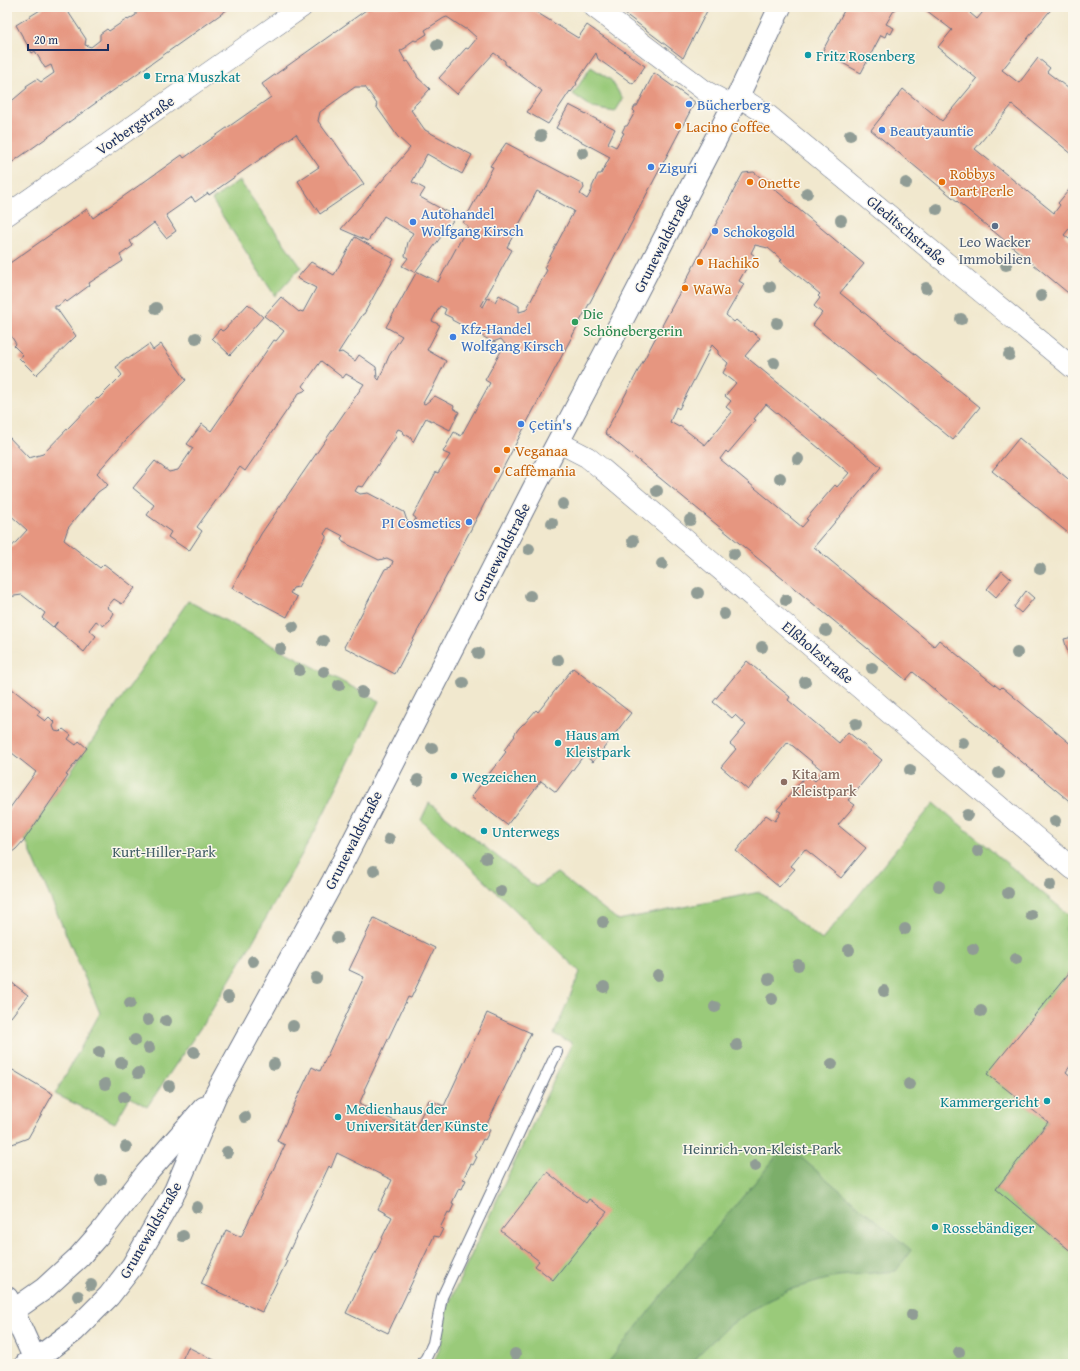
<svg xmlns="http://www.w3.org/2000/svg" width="1080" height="1371" viewBox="0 0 1080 1371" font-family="'Gentium Book Plus',serif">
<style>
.green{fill:#9aca7a;stroke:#5a7c6c}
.forest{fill:#7bae6a;stroke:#4b6e64}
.building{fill:#e69680;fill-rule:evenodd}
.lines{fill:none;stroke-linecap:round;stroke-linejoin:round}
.service-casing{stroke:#667085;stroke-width:12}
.minor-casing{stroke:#667085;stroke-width:22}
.secondary-casing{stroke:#667085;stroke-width:24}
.primary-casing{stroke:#667085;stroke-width:24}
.service{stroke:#fff;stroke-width:10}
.minor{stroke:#fff;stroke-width:21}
.secondary{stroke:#fff;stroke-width:22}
.primary{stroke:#fff;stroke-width:22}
.tree{fill:#909c95}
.culture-dot{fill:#0f9aa8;stroke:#fbf7ec;stroke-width:1.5}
.shop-dot{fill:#3f7fe0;stroke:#fbf7ec;stroke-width:1.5}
.food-dot{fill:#e8710a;stroke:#fbf7ec;stroke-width:1.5}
.service-dot{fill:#5c6f8a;stroke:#fbf7ec;stroke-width:1.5}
.leisure-dot{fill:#2e9e5b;stroke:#fbf7ec;stroke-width:1.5}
.education-dot{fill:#8d6e63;stroke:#fbf7ec;stroke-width:1.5}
.labels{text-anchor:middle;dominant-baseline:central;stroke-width:3;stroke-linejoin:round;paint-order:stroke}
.culture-label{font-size:15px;fill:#0d838f;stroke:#fbf7ec;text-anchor:start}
.shop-label{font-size:15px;fill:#366cbe;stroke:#fbf7ec;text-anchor:start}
.street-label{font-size:15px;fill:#1b2f5e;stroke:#fbf7ec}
.food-label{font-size:15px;fill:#c56008;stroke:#fbf7ec;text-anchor:start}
.service-label{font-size:15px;fill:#4e5e75;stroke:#fbf7ec}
.leisure-label{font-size:15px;fill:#27864d;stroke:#fbf7ec;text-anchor:start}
.education-label{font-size:15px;fill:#785e54;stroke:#fbf7ec;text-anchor:start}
.park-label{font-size:15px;fill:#415e66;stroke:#fbf7ec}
</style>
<rect width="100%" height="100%" fill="#fbf7ec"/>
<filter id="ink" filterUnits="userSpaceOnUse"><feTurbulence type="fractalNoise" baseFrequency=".025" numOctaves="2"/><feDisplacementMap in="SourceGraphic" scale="8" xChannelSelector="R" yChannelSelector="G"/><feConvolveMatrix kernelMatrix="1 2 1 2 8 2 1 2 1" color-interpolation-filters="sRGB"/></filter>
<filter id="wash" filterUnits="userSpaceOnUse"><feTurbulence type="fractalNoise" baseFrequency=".012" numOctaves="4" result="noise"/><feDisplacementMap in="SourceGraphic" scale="16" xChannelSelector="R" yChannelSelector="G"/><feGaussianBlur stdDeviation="0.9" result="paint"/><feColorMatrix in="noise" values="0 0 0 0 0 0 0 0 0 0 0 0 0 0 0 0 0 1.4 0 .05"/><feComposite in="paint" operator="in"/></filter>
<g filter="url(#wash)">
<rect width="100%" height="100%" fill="#f1e8ce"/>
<g class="green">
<polygon points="591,67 611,80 623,99 615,112 593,108 573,94"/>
<polygon points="239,180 301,267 275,296 212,200"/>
<polygon points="188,601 379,701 315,831 253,941 209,1015 147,1107 130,1097 115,1123 55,1094 100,1013 25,839"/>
<path d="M429,803L536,887L557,873L618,920L760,892L822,940L934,803L1068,914L1070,923L1065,930L1073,936V968L988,1074L1048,1122L996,1189L1073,1253V1364H432C446,1343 441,1321 450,1301C490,1214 530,1128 572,1043L554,1034L580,972L421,820Z"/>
</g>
<polygon class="forest" points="786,1145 911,1250 896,1271 838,1276 788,1290 756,1307 726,1328 702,1351 692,1364 607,1364 689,1261"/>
<g id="blocks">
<g class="building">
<polygon points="45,7 65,7 86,39 85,45 91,47 100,40 100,34 107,29 109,31 127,19 128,20 136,15 136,7 231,7 7,166 7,105 27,88 26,86 37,79 41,82 54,73 51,65 45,68 35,51 32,53 16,25"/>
<path d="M364,7H528L578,38L587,25L645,66L633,84L598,59L596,53L576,83L577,84L571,92L570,91L548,124L527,112L542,91L505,64V61L494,53L457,94L439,78L466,48L468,49L477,38L467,29H465L447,17L444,18L425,30L427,34L416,41L414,40L407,45V47L400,51L406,62L408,61L417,75V77L430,89L416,104L414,105V108L411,110L425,130L472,155L462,174L427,154L412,182L425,189L420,197L454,216V219L416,271L438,282L468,226L463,223L493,167L490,166L506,143L583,184L584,188L580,194L587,199L592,190V187L598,174H601L610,157L556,128L569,105L615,129L608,143L616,147L624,133L622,132L625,126H627L635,112L633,110L635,106H637L654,73L695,102L395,674L344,647L385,569L391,567L393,561L387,558L379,560L343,542L341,538L343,536L328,528L324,534L326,536V538L298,587L293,588L290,593L297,597L287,617L232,588L261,534L364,384L346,374L343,378L321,361L303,386L306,389L304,391L299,393L245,471L240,467L197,527L202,531L189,551L168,537L171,532L147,515L154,505L133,488L155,461L169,472L178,470L193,448L187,444L202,424L211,431L274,340L276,341L284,331L264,316L281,297L299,312L300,311L303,312L316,288L297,278L311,262L334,275L355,237L394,259L364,314H363L338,353L342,352L355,361L359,355L376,367L377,378L379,380L389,356L402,336L386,327L416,273L402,266L408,258L405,256L408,242L413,233L384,216L368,241L341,229L410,148L398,137L376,106L377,104L365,87H355L320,112L318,121L331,139L332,138L364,184L320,214L298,181L319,167L296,134L209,195L208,193L195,202L192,197L166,215L176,231L166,238L154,223L130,241L133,246L120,255L123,261L89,283L90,285L67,302L65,300L58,306H55V309H57L76,336L36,375L19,358L23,355L14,346L16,344L8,331L7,332V265L87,209L93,218L182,155L184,158L271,97L262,84L366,10ZM537,191L574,211L544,268L547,270L526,310L519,312V306L499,295L495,302L488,298L483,307L481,306L512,250L507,247ZM440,306L446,309L444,314L452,318V320L493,342L501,339L505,344L485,380L490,383L461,436L454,432L443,452L450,455L438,473L436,472L413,516L416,518L413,524L407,521L404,512L368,493L360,494L355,491L358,486L363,487L396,437L395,434L398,429L403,431L404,434L410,437L413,442L426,418L450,430L459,412L453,408L454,406L435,396L425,404L423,403L430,391H431L446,361L427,350L440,325L432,321Z"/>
<polygon points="616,7 709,7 683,58"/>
<polygon points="846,7 896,7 886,24 894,28 891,34 887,32 885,37 881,35 861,73 822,52"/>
<polygon points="922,7 966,7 971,11 970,13 977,19 987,7 1053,7 1002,70 1019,83 1038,58 1050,68 1047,72 1073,92 1073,155 1012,105 975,149 1054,213 1060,205 1058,203 1073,185 1073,224 1064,235 1073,242 1073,297 871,130 903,89 942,121 977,79 938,47 952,30"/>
<path d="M754,172L864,264L840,293L980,407L953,440L813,325L822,313L814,306L820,298L818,296L820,294L780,261L782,260L768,248L755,245L751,253L754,255L739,281L744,284L726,315L734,322L736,320L750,332L751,331L760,338L745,356L881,467L814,547L934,646L939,640L1000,689L1002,687L1073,746V804L913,672L906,680L605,433L743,173ZM712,345L718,351V354L728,363L723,373L736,383L725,396L731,401L726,407L732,412L705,445L680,426L679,427L670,422L676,407L679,409ZM766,404L849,473L837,487L835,485L806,519L808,520L802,527L720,459L726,451L728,453L756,420L754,419Z"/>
<polygon points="248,304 263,317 230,355 212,338 220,329 222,331 224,330"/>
<polygon points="149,344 153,350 161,344 186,380 133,432 97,473 108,485 98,492 68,528 64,540 100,568 104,564 135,588 122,604 114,599 107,607 114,613 110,620 103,626 96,621 89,630 96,636 84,652 54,627 58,621 53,627 42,618 45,613 22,595 7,597 7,552 27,530 7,512 7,435 29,458 43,454 97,398 98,399 122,375 116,367 119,365 119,363 126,358 128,359"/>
<polygon points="1019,438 1073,483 1073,537 992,471"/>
<polygon points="1002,571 1011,579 996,597 987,589"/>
<polygon points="1026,591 1034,598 1021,613 1014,607"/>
<polygon points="1073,637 1073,659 1070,660 1064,639"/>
<polygon points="747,661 790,697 788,700 839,743 848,732 882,760 848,800 855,805 838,825 866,848 841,878 805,849 791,866 795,869 779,887 736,851 766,815 775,821 781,812 777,810 807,774 815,781 823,771 788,742 748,790 721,767 736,749 730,744 746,725 735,715 732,718 713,702"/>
<polygon points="573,668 631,713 593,762 584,755 556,792 541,781 507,825 471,797 506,752 504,750 515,736 514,735 519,728 523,724 524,724 536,710 538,712"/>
<polygon points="7,685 40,711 37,715 45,721 49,717 55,723 53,726 55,731 60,732 63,729 71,735 68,739 76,745 79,741 87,748 66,775 68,776 25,839 16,849 7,856 7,812 36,772 7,749"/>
<polygon points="374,918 435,948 411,998 408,997 364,1090 365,1091 359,1104 414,1130 429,1100 444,1106 487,1013 531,1033 485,1128 490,1130 485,1140 483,1139 475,1156 477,1157 473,1165 471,1164 463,1179 466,1180 462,1189 459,1188 452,1203 454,1204 450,1213 448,1212 440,1228 443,1229 439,1237 434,1236 388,1333 346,1313 392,1217 378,1209 392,1180 337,1153 331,1168 329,1166 285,1260 287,1261 262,1312 201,1284 226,1230 241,1237 285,1145 277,1141 312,1067 320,1071 364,977 349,970"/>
<polygon points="1073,968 1073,1037 1069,1043 1073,1046 1073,1062 1066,1072 1073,1078 1073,1253 996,1189 1048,1122 987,1074"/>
<polygon points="7,979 28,995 11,1017 7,1015"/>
<polygon points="7,1059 11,1069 53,1094 28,1138 7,1146"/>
<polygon points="547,1172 586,1203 589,1199 607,1212 553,1280 535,1266 539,1261 501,1231"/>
<polygon points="188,1347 222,1364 180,1364"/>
</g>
</g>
</g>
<g filter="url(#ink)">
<use href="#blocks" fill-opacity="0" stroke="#667085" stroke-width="1"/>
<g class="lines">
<g class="service-casing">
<polyline id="service" points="421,1364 426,1358 433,1343 442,1297 557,1052"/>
</g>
<g class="minor-casing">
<g id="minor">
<polyline points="594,7 705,91 733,106"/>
<polyline points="738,96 769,116 1073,368"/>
<polyline points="7,215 302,7"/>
<polyline points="558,442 587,457 602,469 1073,869"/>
</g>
</g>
<g class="secondary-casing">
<g id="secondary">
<polyline points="7,1315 44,1289 79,1257 102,1231 146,1174 204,1108"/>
<polyline points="26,1364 35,1360 74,1331 109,1296 133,1265 175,1191 216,1094 333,881 537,482 604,355 738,96 780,7"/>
</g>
</g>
<g class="primary-casing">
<polyline id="primary" points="7,1298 37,1364"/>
</g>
<use href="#service" class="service"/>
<use href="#minor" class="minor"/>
<use href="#secondary" class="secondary"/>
<use href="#primary" class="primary"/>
</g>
<g class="tree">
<circle cx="437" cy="45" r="6"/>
<circle cx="850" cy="135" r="6"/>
<circle cx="541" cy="136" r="6"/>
<circle cx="583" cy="153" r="6"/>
<circle cx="906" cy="183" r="6"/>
<circle cx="807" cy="193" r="6"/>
<circle cx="937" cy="209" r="6"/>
<circle cx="841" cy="220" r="6"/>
<circle cx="1006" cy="265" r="6"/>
<circle cx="770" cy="287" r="6"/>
<circle cx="926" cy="288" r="6"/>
<circle cx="1041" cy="296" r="6"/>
<circle cx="156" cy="308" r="6"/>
<circle cx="961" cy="319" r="6"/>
<circle cx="777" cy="323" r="6"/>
<circle cx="196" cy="338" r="6"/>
<circle cx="1009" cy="355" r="6"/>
<circle cx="774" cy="363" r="6"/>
<circle cx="798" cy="459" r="6"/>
<circle cx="780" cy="478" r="6"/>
<circle cx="657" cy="491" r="6"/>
<circle cx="563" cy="504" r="6"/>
<circle cx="690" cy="520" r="6"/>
<circle cx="552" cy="523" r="6"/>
<circle cx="633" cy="541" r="6"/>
<circle cx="529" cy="549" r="6"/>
<circle cx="734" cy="554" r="6"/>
<circle cx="662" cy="564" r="6"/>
<circle cx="1040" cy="569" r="6"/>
<circle cx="698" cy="593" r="6"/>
<circle cx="530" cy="596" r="6"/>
<circle cx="786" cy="600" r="6"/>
<circle cx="724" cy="614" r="6"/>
<circle cx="293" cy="627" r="6"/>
<circle cx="826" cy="631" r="6"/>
<circle cx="323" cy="641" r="6"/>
<circle cx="762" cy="647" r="6"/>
<circle cx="280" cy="649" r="6"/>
<circle cx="478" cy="653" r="6"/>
<circle cx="1017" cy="653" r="6"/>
<circle cx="558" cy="660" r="6"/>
<circle cx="872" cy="668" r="6"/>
<circle cx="299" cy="670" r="6"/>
<circle cx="324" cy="672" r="6"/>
<circle cx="805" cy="682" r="6"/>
<circle cx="463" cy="683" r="6"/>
<circle cx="339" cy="685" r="6"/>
<circle cx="362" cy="692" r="6"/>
<circle cx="856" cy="724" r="6"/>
<circle cx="963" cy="743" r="6"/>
<circle cx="432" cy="748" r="6"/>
<circle cx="910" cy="770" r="6"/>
<circle cx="999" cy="773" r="6"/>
<circle cx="418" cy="780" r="6"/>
<circle cx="967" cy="815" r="6"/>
<circle cx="1055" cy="821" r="6"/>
<circle cx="389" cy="839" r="6"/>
<circle cx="978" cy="851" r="6"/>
<circle cx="486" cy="858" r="6"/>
<circle cx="374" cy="871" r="6"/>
<circle cx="1050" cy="885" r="6"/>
<circle cx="939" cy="886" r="6"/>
<circle cx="501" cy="891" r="6"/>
<circle cx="1008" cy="893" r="6"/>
<circle cx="1031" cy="915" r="6"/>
<circle cx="603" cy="922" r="6"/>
<circle cx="905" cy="929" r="6"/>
<circle cx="337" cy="938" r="6"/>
<circle cx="973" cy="949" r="6"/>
<circle cx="849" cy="950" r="6"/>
<circle cx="1016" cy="959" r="6"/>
<circle cx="253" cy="961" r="6"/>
<circle cx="798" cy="965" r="6"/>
<circle cx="658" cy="975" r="6"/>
<circle cx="316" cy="978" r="6"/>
<circle cx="769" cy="979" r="6"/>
<circle cx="604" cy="987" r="6"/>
<circle cx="884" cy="991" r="6"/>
<circle cx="228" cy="997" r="6"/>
<circle cx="772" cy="999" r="6"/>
<circle cx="130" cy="1003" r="6"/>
<circle cx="715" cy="1007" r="6"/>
<circle cx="981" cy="1011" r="6"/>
<circle cx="148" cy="1020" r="6"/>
<circle cx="166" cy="1021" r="6"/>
<circle cx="293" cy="1026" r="6"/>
<circle cx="135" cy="1040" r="6"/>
<circle cx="737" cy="1045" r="6"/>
<circle cx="149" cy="1048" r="6"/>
<circle cx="99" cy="1052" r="6"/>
<circle cx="194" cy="1052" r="6"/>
<circle cx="121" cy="1063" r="6"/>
<circle cx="274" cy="1064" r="6"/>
<circle cx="832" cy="1064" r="6"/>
<circle cx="138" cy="1073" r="6"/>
<circle cx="105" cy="1084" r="6"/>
<circle cx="909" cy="1084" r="6"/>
<circle cx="169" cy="1086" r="6"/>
<circle cx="124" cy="1097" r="6"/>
<circle cx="245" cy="1117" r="6"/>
<circle cx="126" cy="1147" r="6"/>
<circle cx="227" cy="1152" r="6"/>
<circle cx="755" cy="1166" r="6"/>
<circle cx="101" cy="1180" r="6"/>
<circle cx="197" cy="1207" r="6"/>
<circle cx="183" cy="1236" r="6"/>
<circle cx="91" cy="1285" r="6"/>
<circle cx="78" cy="1296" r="6"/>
<circle cx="912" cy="1315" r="6"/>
<circle cx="959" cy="1352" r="6"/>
<circle cx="515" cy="1354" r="6"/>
</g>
</g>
<g class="culture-dot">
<circle cx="808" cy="55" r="4"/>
<circle cx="147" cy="76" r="4"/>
<circle cx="558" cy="743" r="4"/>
<circle cx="454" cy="776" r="4"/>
<circle cx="484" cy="831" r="4"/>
<circle cx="1047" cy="1101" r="4"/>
<circle cx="338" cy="1117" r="4"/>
<circle cx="935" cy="1227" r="4"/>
</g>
<g class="shop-dot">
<circle cx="689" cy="104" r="4"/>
<circle cx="882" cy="130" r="4"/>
<circle cx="651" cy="167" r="4"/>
<circle cx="413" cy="222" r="4"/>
<circle cx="715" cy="231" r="4"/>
<circle cx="453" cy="337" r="4"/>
<circle cx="521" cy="424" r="4"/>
<circle cx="469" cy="522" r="4"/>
</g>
<g class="food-dot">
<circle cx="678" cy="126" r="4"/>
<circle cx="750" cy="182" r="4"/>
<circle cx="942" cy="182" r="4"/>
<circle cx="700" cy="262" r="4"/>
<circle cx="685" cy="288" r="4"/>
<circle cx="507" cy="450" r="4"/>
<circle cx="497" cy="470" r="4"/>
</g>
<circle class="service-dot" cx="995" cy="226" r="4"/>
<circle class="leisure-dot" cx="575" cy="322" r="4"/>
<circle class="education-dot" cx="784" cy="782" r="4"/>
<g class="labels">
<g class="culture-label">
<text x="816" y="55">Fritz Rosenberg</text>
<text x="155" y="76">Erna Muszkat</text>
<text x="566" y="734">Haus am<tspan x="566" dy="17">Kleistpark</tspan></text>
<text x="462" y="776">Wegzeichen</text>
<text x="492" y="831">Unterwegs</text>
<text x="1039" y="1101" text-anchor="end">Kammergericht</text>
<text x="346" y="1108">Medienhaus der<tspan x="346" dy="17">Universität der Künste</tspan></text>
<text x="943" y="1227">Rossebändiger</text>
</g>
<g class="shop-label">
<text x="697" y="104">Bücherberg</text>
<text x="890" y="130">Beautyauntie</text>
<text x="659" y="167">Ziguri</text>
<text x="421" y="213">Autohandel<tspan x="421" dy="17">Wolfgang Kirsch</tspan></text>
<text x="723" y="231">Schokogold</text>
<text x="461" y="328">Kfz-Handel<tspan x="461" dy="17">Wolfgang Kirsch</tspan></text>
<text x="529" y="424">Çetin's</text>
<text x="461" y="522" text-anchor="end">PI Cosmetics</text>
</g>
<g class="street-label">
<text transform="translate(135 125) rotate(-35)">Vorbergstraße</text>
<text transform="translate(907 230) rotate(40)">Gleditschstraße</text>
<text transform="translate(662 243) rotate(-63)">Grunewaldstraße</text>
<text transform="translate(501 552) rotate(-63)">Grunewaldstraße</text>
<text transform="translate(818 652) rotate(40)">Elßholzstraße</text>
<text transform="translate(353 840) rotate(-63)">Grunewaldstraße</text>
<text transform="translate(150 1230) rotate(-60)">Grunewaldstraße</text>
</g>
<g class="food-label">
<text x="686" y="126">Lacino Coffee</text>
<text x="950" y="173">Robbys<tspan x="950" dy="17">Dart Perle</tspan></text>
<text x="758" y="182">Onette</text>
<text x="708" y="262">Hachikō</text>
<text x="693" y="288">WaWa</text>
<text x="515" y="450">Veganaa</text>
<text x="505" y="470">Caffèmania</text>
</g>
<g class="service-label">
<text x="995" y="241">Leo Wacker<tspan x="995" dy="17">Immobilien</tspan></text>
</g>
<g class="leisure-label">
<text x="583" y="313">Die<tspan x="583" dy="17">Schönebergerin</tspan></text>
</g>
<g class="education-label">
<text x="792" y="773">Kita am<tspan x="792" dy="17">Kleistpark</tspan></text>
</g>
<g class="park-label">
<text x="164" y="851">Kurt-Hiller-Park</text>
<text x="762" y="1148">Heinrich-von-Kleist-Park</text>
</g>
</g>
<rect width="1080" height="1371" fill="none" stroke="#fbf7ec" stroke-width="24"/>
<path d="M28 44v6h80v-6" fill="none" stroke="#1b2f5e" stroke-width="2"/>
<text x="34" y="44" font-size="12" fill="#1b2f5e" stroke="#fbf7ec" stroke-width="3" paint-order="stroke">20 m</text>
</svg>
